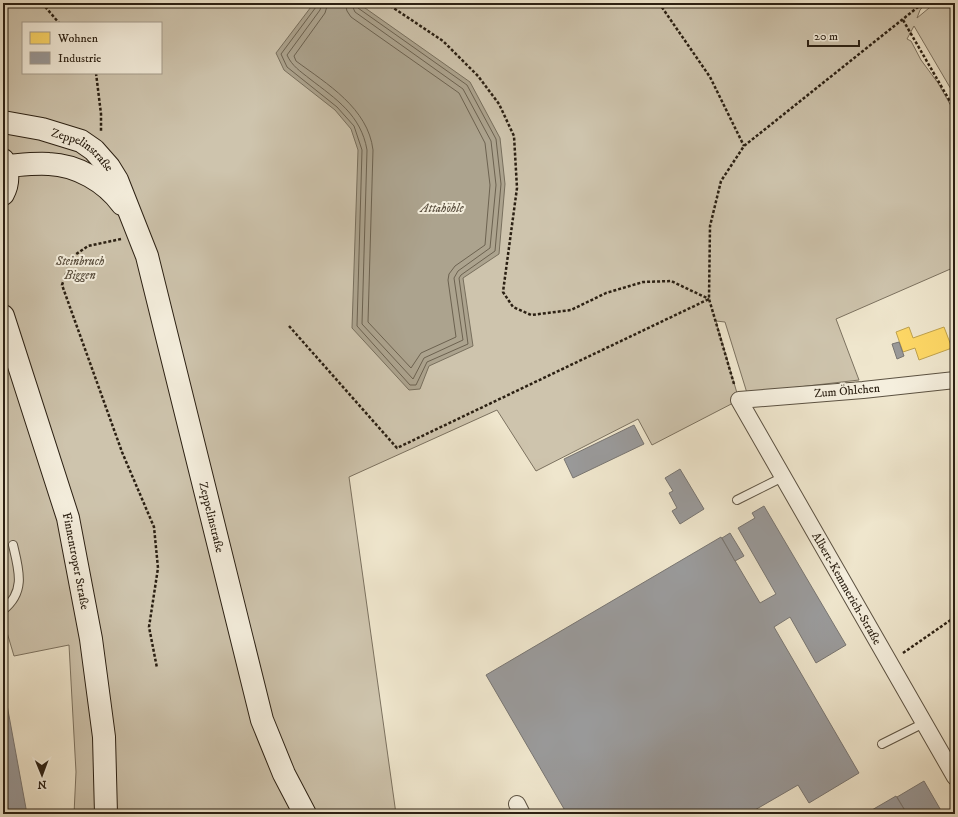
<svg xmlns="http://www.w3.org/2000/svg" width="958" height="817" viewBox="0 0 958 817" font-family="'IM FELL DW Pica',serif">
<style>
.green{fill:#cec4ad;stroke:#7c7260;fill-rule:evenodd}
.water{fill:#aca38e;stroke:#786f5d}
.homes{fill:#ffd966;stroke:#bfa24d}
.industry{fill:#999;stroke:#787571}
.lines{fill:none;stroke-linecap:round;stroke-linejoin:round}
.shore{stroke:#6c6250;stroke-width:1}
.lane-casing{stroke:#5c5242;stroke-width:10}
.street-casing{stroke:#5c5242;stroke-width:18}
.secondary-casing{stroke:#2b2013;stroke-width:24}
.path{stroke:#2b2013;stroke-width:2.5;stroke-dasharray:3 2;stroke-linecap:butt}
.lane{stroke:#f5efde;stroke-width:8}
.street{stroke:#f5efde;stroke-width:16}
.secondary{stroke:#f5efde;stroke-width:22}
.labels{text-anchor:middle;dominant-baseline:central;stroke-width:4;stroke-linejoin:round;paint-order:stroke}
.street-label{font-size:12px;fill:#2b2013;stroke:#f5efde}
.park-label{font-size:12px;font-style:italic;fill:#5c5141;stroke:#f5efde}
</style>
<rect width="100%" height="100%" fill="#efe6cd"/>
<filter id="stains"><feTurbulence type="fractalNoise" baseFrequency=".005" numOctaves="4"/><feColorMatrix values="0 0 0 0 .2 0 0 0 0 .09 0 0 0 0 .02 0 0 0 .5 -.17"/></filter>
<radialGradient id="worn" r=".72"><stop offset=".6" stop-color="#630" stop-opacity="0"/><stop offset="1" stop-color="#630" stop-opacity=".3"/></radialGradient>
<path class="green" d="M3,3H926L920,10L917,18L935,3H955V96L914,26L907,39L911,41L921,60L938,83L955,113V267L836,319L859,380L747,393L725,322L716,321L739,400L652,445L638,419L536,471L497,410L349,477L396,814H74L76,772L69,645L14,656L3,619ZM23,23H161V73H23Z"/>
<polygon class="water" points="314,3 358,3 470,82 500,138 505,184 499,254 463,278 473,346 429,366 420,389 409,390 352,328 358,150 351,129 335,110 284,70 276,53"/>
<polygon class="homes" points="909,327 913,338 944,327 952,348 919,360 915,348 903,352 896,332"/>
<g class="industry">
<polygon points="899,342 904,356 897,359 892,344"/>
<polygon points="634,425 644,444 573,478 564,459"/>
<polygon points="680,469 704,509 680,524 672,511 677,508 669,493 673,491 665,478"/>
<polygon points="764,506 846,645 816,663 790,617 774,627 859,773 809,803 798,785 748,814 567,814 486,675 721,537 760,603 776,594 738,528 755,518 752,513"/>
<polygon points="730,533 744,556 735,561 722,538"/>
<polygon points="3,683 27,814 3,814"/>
<polygon points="924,781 943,814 907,814 897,797"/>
<polygon points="896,796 907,814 865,814"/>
</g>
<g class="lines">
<g class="shore">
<polyline points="317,3 316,7 281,54 287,67 337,107 354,126 362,150 357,326 410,385 416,385 427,362 468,344 459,278 461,275 495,251 501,184 496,139 467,85 358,8 356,3"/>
<path d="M322,3L320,10L287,55C292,66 300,71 310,79C336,99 361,115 367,150L362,324L413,379L424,358L463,340L454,278L458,271L490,248L496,185L491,141L463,89L355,12L351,3"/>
<path d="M328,3L325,13L294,56L296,61C327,84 368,108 373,150L368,322L411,368L421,353L456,337L448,280L449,274L455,266L485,245L490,185L485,143L459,93L351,17L347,11L345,3"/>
</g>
<g class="lane-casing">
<g id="lane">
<polyline points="737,500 783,477"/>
<path d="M3,610C26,592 19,570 13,545"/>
<polyline points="882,744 924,723"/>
</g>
</g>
<g class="street-casing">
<g id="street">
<path id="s1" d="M955,380L863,390L739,400L955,777"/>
<polyline points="517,804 522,814"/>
</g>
</g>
<g class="secondary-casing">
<g id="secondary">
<path id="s2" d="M3,122L42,129L81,141L94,150L109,167L117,180L147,256L262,720L284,774L305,814"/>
<path d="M3,160C8,171 9,183 3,194"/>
<path d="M6,166C20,165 35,163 49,164C77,165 106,182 122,204"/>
<path id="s3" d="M3,316L68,518L91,639L104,737L106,814"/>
</g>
</g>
<g class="path">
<polyline points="42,3 59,23"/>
<polyline points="386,3 443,41 478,76 499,104 514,136 517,188 503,292 513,307 531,315 571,310 606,293 643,282 671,281 709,299"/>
<polyline points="659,3 710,77 744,146"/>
<polyline points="903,20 955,110"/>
<polyline points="96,73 101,114 101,132"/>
<polyline points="121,239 88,246 72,257 62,285 122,452 154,527 158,568 149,627 157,668"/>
<polyline points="289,326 397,448 709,299"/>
<polyline points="734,384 709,299 710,226 721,181 744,146 923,3"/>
<polyline points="903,653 955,617"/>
</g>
<use href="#lane" class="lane"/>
<use href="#street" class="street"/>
<use href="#secondary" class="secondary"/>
</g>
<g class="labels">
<g class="street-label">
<text stroke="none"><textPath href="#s2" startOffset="86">Zeppelinstraße</textPath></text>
<text transform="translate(847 391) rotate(-5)">Zum Öhlchen</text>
<text stroke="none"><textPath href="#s2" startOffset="485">Zeppelinstraße</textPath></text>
<text stroke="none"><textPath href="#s3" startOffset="256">Finnentroper Straße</textPath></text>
<text stroke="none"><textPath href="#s1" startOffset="434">Albert-Kemmerich-Straße</textPath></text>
</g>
<g class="park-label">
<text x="442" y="208">Attahöhle</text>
<text x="80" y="261">Steinbruch<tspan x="80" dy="14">Biggen</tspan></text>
</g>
</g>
<rect width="958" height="817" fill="none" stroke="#efe6cd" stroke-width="16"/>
<rect x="4" y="4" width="950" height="809" fill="none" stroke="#2b2013" stroke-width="2"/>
<rect x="8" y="8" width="942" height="801" fill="none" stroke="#2b2013"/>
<rect x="22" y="22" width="140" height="52" fill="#f5efde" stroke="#a49c8d"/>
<rect x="30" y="32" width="20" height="12" fill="#ffd966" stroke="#a49c8d"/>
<text x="58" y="42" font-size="12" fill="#2b2013">Wohnen</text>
<rect x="30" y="52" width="20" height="12" fill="#999999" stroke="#a49c8d"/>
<text x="58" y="62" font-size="12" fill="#2b2013">Industrie</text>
<g transform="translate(42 775) rotate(179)" stroke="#f5efde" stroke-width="3" paint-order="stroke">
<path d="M0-3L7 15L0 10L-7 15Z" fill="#2b2013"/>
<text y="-6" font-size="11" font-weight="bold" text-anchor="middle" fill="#2b2013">N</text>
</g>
<path d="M808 40v6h51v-6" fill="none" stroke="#2b2013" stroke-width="2"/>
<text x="814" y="40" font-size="12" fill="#2b2013" stroke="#f5efde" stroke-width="3" paint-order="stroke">20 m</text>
<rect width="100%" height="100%" filter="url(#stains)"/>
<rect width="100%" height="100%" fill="url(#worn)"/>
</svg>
